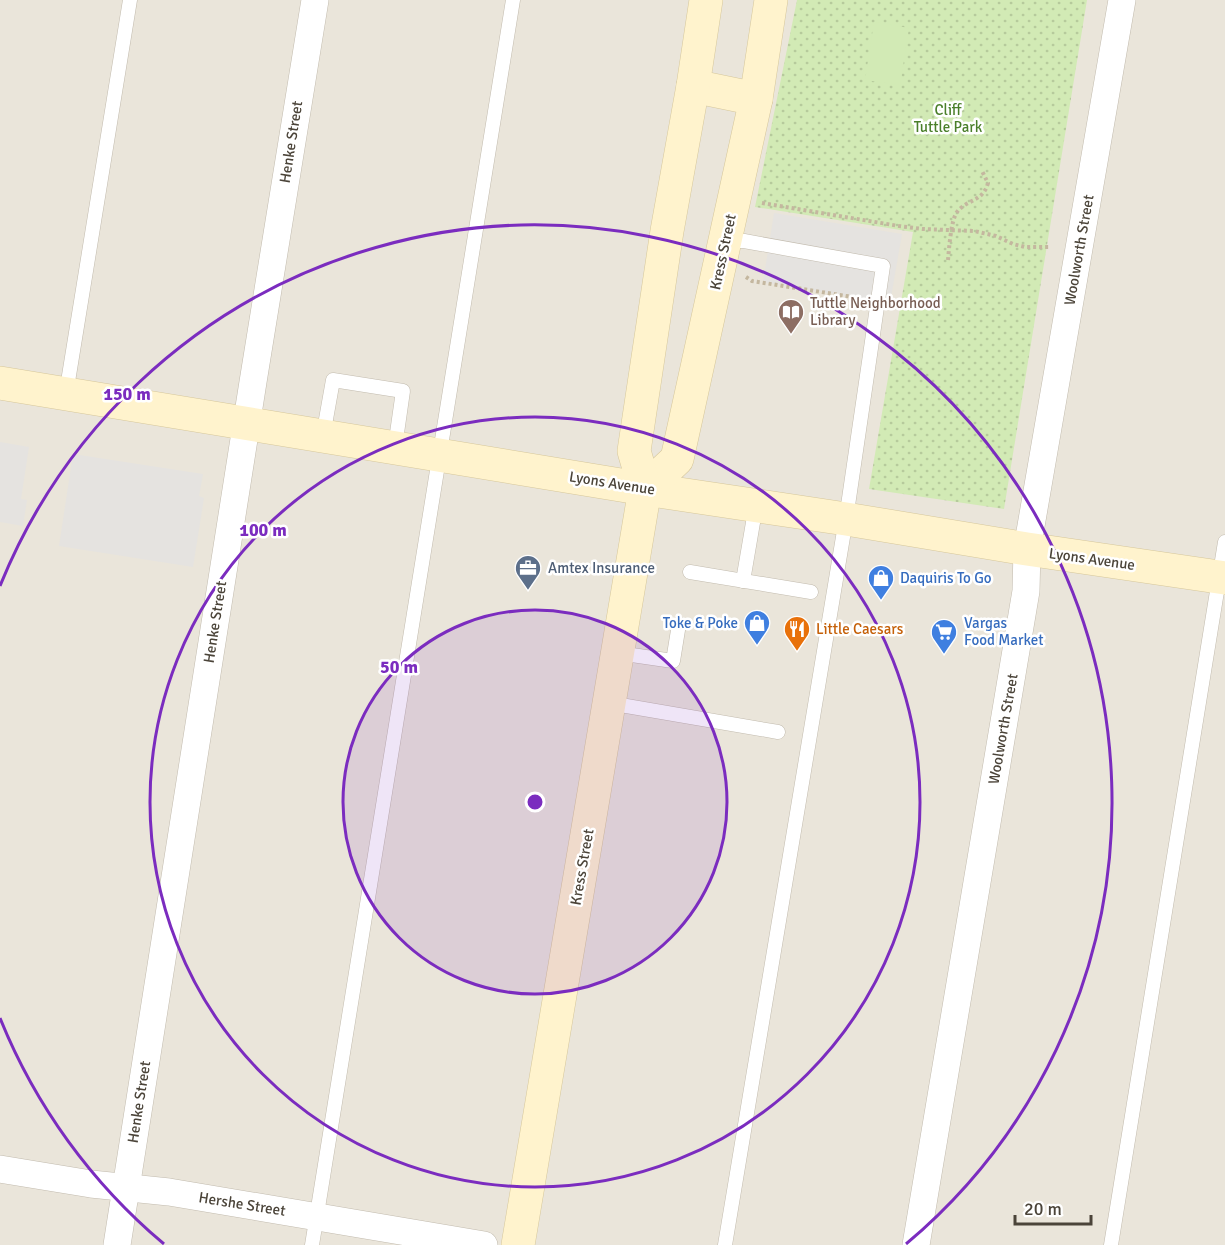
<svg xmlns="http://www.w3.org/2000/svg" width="1225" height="1245" viewBox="0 0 1225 1245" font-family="Signika,sans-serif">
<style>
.residential{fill:#eae5da}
.park{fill:url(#park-dots)}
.pitch{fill:#d2eab5}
.parking{fill:#e5e3e0}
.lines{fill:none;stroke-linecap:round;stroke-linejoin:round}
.lane-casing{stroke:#c2bbae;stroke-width:15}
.street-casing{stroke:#c2bbae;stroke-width:28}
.secondary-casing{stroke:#d6c79b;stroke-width:34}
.path{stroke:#c4b79f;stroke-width:4;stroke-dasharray:3 3;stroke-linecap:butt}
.lane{stroke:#fff;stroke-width:14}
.street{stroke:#fff;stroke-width:27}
.secondary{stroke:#fff3cd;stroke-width:33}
.ring{fill:none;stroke:#7b2cbf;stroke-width:3}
.labels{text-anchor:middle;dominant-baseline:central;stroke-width:5;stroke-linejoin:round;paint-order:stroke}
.park-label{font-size:15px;fill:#4a7f2a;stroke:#fff}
.street-label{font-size:15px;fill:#4b4439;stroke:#fff}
.education-label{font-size:15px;fill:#785e54;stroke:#fff;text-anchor:start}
.service-label{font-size:15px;fill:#4e5e75;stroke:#fff;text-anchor:start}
.shop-label{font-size:15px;fill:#366cbe;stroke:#fff;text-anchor:start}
.food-label{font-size:15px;fill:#c56008;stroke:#fff;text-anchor:start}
.centre{fill:#7b2cbf;stroke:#fff;stroke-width:3}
.ring-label{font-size:18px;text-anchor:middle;font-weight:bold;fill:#7b2cbf;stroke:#fff;stroke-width:5;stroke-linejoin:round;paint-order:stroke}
</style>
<defs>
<pattern id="park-dots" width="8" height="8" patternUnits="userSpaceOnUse" patternTransform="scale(1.5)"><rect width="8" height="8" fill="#d2eab5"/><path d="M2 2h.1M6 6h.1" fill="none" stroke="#b6ca9c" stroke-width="1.8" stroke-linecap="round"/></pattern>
</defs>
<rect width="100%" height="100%" fill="#f6f3ec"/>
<rect class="residential" x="0" y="0" width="1225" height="1245"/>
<polygon class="park" points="797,0 1087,0 1004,509 869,489 913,232 755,207"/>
<polygon class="pitch" points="874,22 909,28 900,85 865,80"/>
<g class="parking">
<polygon points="774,213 902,234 890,303 763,282"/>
<polygon points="0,442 29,447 21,499 27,500 23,526 0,522"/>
<polygon points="73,454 203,474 199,496 204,498 193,567 59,546"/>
</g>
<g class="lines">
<g class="lane-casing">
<g id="lane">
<polyline points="66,394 130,0"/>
<polyline points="323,436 333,380 403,391 395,447"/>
<polyline points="690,572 811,592"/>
<polyline points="743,581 756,505"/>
<polyline points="618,653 673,661 679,624"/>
<polyline points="609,703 778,732"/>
<polyline points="312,1245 513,0"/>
<polyline points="725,1245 846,519 883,266 744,241 725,241"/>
<polyline points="1111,1245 1225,542"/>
</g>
</g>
<g class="street-casing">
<g id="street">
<polyline points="0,1169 91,1184 169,1192 484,1245"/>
<polyline points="117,1245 253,382 315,0"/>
<polyline points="916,1245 1026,591 1027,549 1122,0"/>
</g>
</g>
<g class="secondary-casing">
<g id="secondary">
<polyline points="693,86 756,99"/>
<polyline points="0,383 645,489 846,519 1027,549 1225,578"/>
<polyline points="645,489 677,459 756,99 771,0"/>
<polyline points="518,1245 645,489 634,451 667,231 693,86 706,0"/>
</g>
</g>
<g class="path">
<polyline points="762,203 899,226 922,229 974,231 996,236 1013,244 1025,247 1051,247"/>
<path d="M948,260C949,249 951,220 957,212C967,199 983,202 988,183L982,171"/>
<polyline points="746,277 752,281 859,298"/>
</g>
<use href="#lane" class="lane"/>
<use href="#street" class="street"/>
<use href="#secondary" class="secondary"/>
</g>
<circle cx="535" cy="802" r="192" fill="#7b2cbf" fill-opacity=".12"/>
<g class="ring">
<circle cx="535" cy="802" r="192"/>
<circle cx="535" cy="802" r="385"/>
<path d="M164 1244A577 577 0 0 1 0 1018M0 586A577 577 0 1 1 906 1244"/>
</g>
<defs>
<g id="library-pin" transform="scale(1.35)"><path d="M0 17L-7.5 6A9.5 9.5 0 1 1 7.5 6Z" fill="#8d6e63" stroke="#fff"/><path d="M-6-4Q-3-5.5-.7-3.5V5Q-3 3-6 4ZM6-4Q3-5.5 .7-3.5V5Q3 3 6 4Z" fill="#fff"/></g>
<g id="office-pin" transform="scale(1.35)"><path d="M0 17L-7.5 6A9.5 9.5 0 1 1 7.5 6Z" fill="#5c6f8a" stroke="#fff"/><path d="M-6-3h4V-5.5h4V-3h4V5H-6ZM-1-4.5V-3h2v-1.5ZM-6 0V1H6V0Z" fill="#fff"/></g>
<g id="shop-pin" transform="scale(1.35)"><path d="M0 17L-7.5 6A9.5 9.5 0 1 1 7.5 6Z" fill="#3f7fe0" stroke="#fff"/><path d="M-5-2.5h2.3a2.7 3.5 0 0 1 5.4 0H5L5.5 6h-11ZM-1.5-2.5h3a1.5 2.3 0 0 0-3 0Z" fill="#fff"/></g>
<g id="restaurant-pin" transform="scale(1.35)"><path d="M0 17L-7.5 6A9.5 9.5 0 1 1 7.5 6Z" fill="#e8710a" stroke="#fff"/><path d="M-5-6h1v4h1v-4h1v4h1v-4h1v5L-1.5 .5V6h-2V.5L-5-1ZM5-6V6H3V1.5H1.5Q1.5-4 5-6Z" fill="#fff"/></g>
<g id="supermarket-pin" transform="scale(1.35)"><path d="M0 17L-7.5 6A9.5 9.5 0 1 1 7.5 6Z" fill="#3f7fe0" stroke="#fff"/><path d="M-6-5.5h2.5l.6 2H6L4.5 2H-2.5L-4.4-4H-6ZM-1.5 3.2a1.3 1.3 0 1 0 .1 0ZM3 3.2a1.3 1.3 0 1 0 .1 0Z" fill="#fff"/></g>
</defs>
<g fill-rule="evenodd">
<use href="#library-pin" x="791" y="312"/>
<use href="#office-pin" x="528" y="568"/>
<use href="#shop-pin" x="881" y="578"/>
<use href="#shop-pin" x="757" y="623"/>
<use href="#restaurant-pin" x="797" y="629"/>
<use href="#supermarket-pin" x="944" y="632"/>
</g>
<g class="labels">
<g class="park-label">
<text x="948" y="110">Cliff<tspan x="948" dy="17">Tuttle Park</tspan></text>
</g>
<g class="street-label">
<text transform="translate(291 142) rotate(-81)">Henke Street</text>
<text transform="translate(1079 250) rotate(-80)">Woolworth Street</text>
<text transform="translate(723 252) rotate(-78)">Kress Street</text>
<text transform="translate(612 483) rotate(9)">Lyons Avenue</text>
<text transform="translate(1092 559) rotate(8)">Lyons Avenue</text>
<text transform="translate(215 622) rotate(-81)">Henke Street</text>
<text transform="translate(1003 729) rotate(-80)">Woolworth Street</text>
<text transform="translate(582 867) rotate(-80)">Kress Street</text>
<text transform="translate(139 1102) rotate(-81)">Henke Street</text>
<text transform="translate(242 1204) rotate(9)">Hershe Street</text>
</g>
<g class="education-label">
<text x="810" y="303">Tuttle Neighborhood<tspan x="810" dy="17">Library</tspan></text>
</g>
<g class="service-label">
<text x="548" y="568">Amtex Insurance</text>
</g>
<g class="shop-label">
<text x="900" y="578">Daquiris To Go</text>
<text x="738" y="623" text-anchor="end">Toke &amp; Poke</text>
<text x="964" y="623">Vargas<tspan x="964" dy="17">Food Market</tspan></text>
</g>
<g class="food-label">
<text x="816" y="629">Little Caesars</text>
</g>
</g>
<circle cx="535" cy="802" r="9" class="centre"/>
<g class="ring-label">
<text x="127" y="400">150 m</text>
<text x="263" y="536">100 m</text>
<text x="399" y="673">50 m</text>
</g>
<path d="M1015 1215v9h76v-9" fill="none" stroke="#4b4439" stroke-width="3"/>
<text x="1024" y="1215" font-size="18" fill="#4b4439" stroke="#ffffff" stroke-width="4.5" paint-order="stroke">20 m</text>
</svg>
